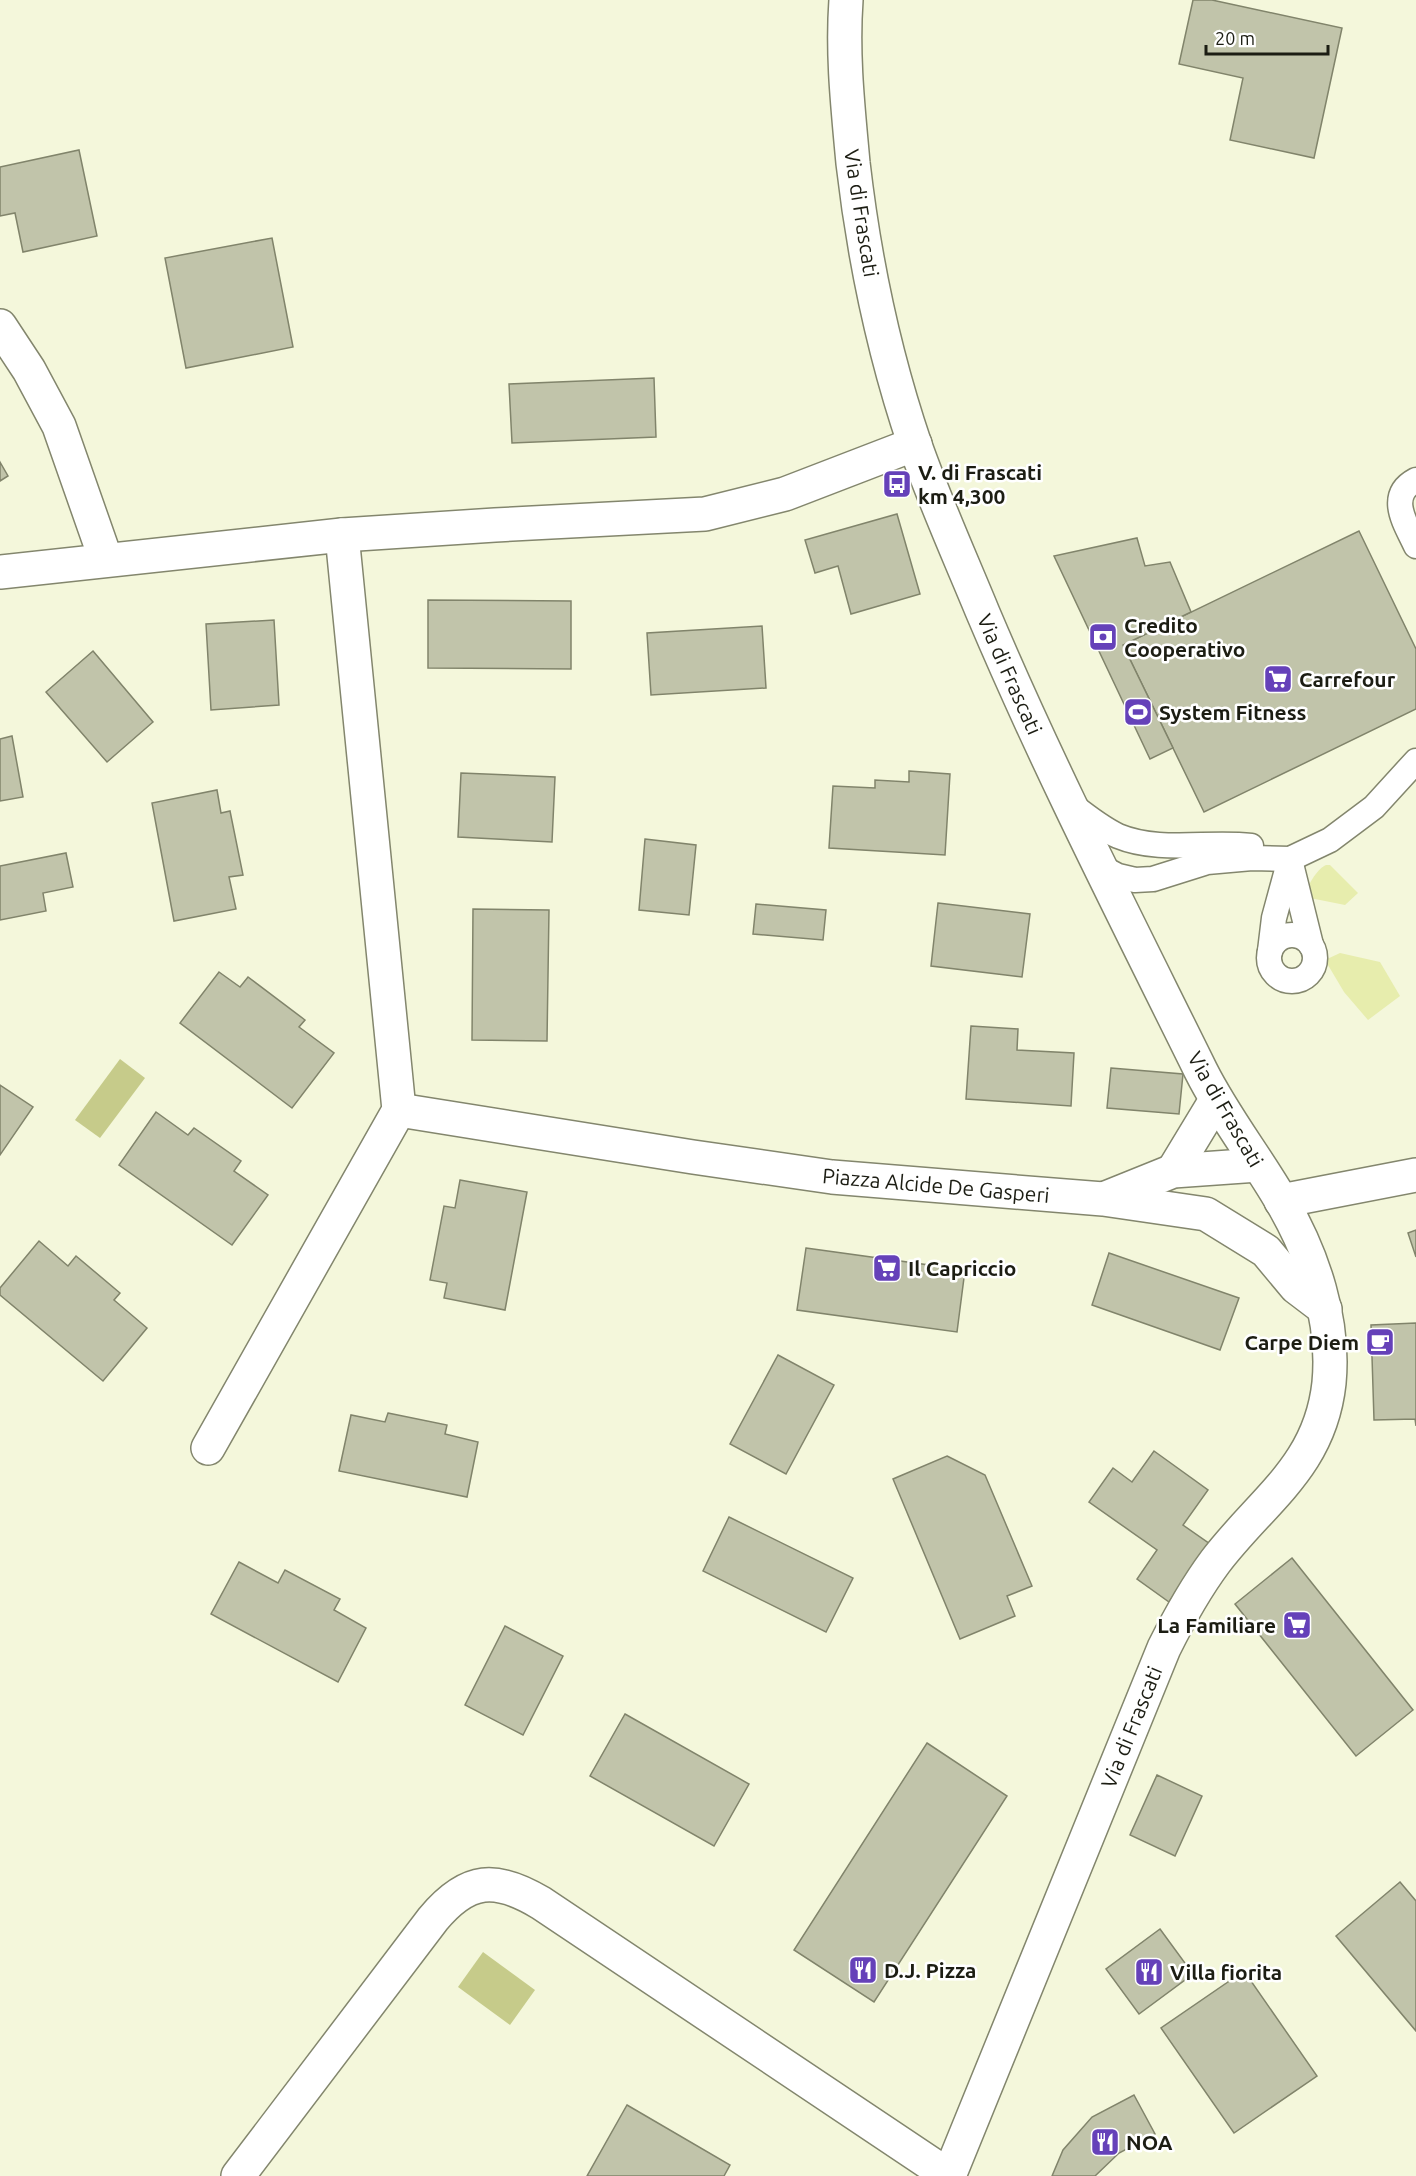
<svg xmlns="http://www.w3.org/2000/svg" width="1416" height="2176" viewBox="0 0 1416 2176" font-family="Ubuntu,sans-serif">
<style>
.green{fill:#e7edad}
.water{fill:#c6cb8a}
.building{fill:#c1c4aa;stroke:#81846b;stroke-width:1.5}
.lines{fill:none;stroke-linecap:round;stroke-linejoin:round}
.lane-casing{stroke:#83866d;stroke-width:27}
.street-casing{stroke:#83866d;stroke-width:36}
.secondary-casing{stroke:#83866d;stroke-width:36}
.lane{stroke:#fff;stroke-width:24}
.street{stroke:#fff;stroke-width:33}
.secondary{stroke:#fff;stroke-width:33}
.labels{text-anchor:middle;dominant-baseline:central;stroke-width:5;stroke-linejoin:round;paint-order:stroke}
.street-label{font-size:21px;fill:#1c1d13;stroke:#fff}
.poi-label{font-size:21px;font-weight:bold;fill:#1c1d13;stroke:#fff;text-anchor:start}
</style>
<rect width="100%" height="100%" fill="#f4f7db"/>
<g class="green">
<path d="M1326,865H1330L1358,893L1345,905L1305,897C1307,886 1316,870 1326,865Z"/>
<polygon points="1340,953 1380,962 1400,996 1368,1020 1344,992 1325,960"/>
</g>
<g class="water">
<polygon points="120,1059 145,1078 100,1138 75,1120"/>
<polygon points="483,1952 535,1990 510,2025 458,1987"/>
</g>
<g class="building">
<polygon points="1193,0 1212,0 1342,28 1314,158 1230,140 1243,78 1179,64"/>
<polygon points="79,150 97,236 23,252 15,213 0,216 0,167"/>
<polygon points="272,238 293,347 186,368 165,258"/>
<polygon points="654,378 656,437 512,443 509,384"/>
<polygon points="0,462 8,476 0,481"/>
<polygon points="897,514 920,594 851,614 838,566 815,573 805,540"/>
<polygon points="1359,531 1416,649 1416,709 1204,812 1123,645"/>
<polygon points="1137,538 1145,566 1170,562 1191,612 1123,645 1173,748 1150,759 1054,556"/>
<polygon points="428,600 571,601 571,669 428,668"/>
<polygon points="274,620 279,705 211,710 206,624"/>
<polygon points="762,626 766,688 651,695 647,633"/>
<polygon points="93,651 153,722 107,762 46,692"/>
<polygon points="12,736 23,797 0,801 0,739"/>
<polygon points="909,771 950,774 945,855 829,848 833,786 875,788 875,780 909,782"/>
<polygon points="461,773 555,777 552,842 458,837"/>
<polygon points="217,790 221,813 230,811 243,875 229,877 236,909 174,921 152,803"/>
<polygon points="645,839 696,845 689,915 639,910"/>
<polygon points="66,853 73,887 43,893 46,911 0,920 0,866"/>
<polygon points="938,903 1030,914 1022,977 931,966"/>
<polygon points="756,904 826,910 823,940 753,934"/>
<polygon points="473,909 549,910 547,1041 472,1040"/>
<polygon points="219,972 240,987 248,977 305,1020 299,1027 334,1053 292,1108 180,1023"/>
<polygon points="971,1026 1018,1029 1017,1050 1074,1053 1071,1106 966,1099"/>
<polygon points="1111,1068 1183,1074 1179,1114 1107,1108"/>
<polygon points="0,1085 33,1107 0,1155"/>
<polygon points="156,1112 188,1135 194,1128 241,1161 234,1171 268,1195 232,1245 119,1165"/>
<polygon points="460,1180 527,1192 505,1310 444,1298 447,1283 430,1280 444,1206 455,1208"/>
<polygon points="1416,1230 1416,1257 1408,1233"/>
<polygon points="39,1241 68,1266 76,1256 120,1293 114,1300 147,1328 103,1381 0,1295 0,1288"/>
<polygon points="806,1248 965,1270 957,1332 797,1310"/>
<polygon points="1109,1253 1239,1298 1220,1350 1092,1305"/>
<polygon points="1416,1323 1416,1426 1415,1419 1374,1420 1371,1325"/>
<polygon points="778,1355 834,1385 786,1474 730,1444"/>
<polygon points="388,1413 447,1425 445,1434 478,1442 467,1497 339,1471 351,1415 385,1422"/>
<polygon points="1154,1451 1208,1490 1183,1525 1210,1544 1169,1602 1137,1579 1157,1550 1089,1502 1113,1468 1132,1482"/>
<polygon points="947,1456 985,1475 1032,1586 1007,1596 1015,1616 960,1639 893,1479"/>
<polygon points="729,1517 853,1578 826,1632 703,1571"/>
<polygon points="1292,1558 1413,1710 1356,1756 1235,1604"/>
<polygon points="239,1562 278,1583 285,1570 340,1599 334,1610 366,1628 338,1682 211,1614"/>
<polygon points="505,1626 563,1656 523,1735 465,1705"/>
<polygon points="625,1714 749,1784 714,1846 590,1776"/>
<polygon points="927,1743 1007,1796 874,2002 794,1950"/>
<polygon points="1157,1775 1202,1796 1175,1856 1130,1835"/>
<polygon points="1400,1882 1416,1901 1416,2031 1336,1936"/>
<polygon points="1160,1929 1193,1974 1139,2014 1106,1969"/>
<polygon points="1244,1971 1317,2076 1234,2133 1161,2028"/>
<polygon points="1134,2095 1155,2134 1119,2153 1095,2176 1052,2176 1063,2150 1092,2117"/>
<polygon points="627,2105 730,2165 724,2176 587,2176"/>
</g>
<g class="lines">
<g class="lane-casing">
<g id="lane">
<path d="M1416,480C1386,496 1406,524 1416,546"/>
<path d="M1072,805C1086,816 1101,828 1118,836C1159,853 1208,841 1251,846"/>
<polyline points="1291,864 1311,945"/>
<polyline points="1099,866 1118,876 1135,880 1153,879 1207,862 1252,858 1290,859 1330,840 1374,807 1416,761"/>
<circle cx="1292" cy="958" r="23"/>
<polyline points="1270,951 1274,918 1290,859"/>
</g>
</g>
<g class="street-casing">
<g id="street">
<polyline points="0,326 29,370 59,426 106,560"/>
<polyline points="0,572 342,535 495,525 705,514 785,494 915,444"/>
<polyline points="399,1110 693,1157 832,1177 1103,1199 1206,1214 1266,1251 1296,1287 1325,1309"/>
<polyline points="1173,1171 1216,1100"/>
<polyline points="1106,1198 1173,1171 1258,1165"/>
<polyline points="1281,1201 1416,1175"/>
<polyline points="208,1448 399,1110 342,535"/>
<path d="M238,2176L433,1919C468,1877 496,1876 541,1903L949,2176"/>
</g>
</g>
<g class="secondary-casing">
<path id="secondary" d="M846,0C842,55 848,108 853,163C864,258 884,354 915,445C935,502 960,557 983,613C1049,769 1126,919 1201,1071C1224,1117 1256,1157 1282,1202C1313,1255 1335,1320 1329,1383C1320,1467 1262,1500 1215,1562C1195,1589 1179,1618 1164,1648L949,2176"/>
</g>
<use href="#lane" class="lane"/>
<use href="#street" class="street"/>
<use href="#secondary" class="secondary"/>
</g>
<defs>
<g id="bus-square" transform="scale(1.5)"><rect x="-9" y="-9" width="18" height="18" rx="4" fill="#6541b9" stroke="#fff"/><path d="M-5-6H5V4H4V6H2V4H-2V6H-4V4H-5ZM-3.5-4V0h7V-4ZM-3.5 1.2v1.5H-2V1.2ZM2 1.2v1.5H3.5V1.2Z" fill="#fff"/></g>
<g id="bank-square" transform="scale(1.5)"><rect x="-9" y="-9" width="18" height="18" rx="4" fill="#6541b9" stroke="#fff"/><path d="M-6-4H6V4H-6ZM0-2.3a2.3 2.3 0 1 0 0 4.6a2.3 2.3 0 1 0 0-4.6Z" fill="#fff"/></g>
<g id="supermarket-square" transform="scale(1.5)"><rect x="-9" y="-9" width="18" height="18" rx="4" fill="#6541b9" stroke="#fff"/><path d="M-6-5.5h2.5l.6 2H6L4.5 2H-2.5L-4.4-4H-6ZM-1.5 3.2a1.3 1.3 0 1 0 .1 0ZM3 3.2a1.3 1.3 0 1 0 .1 0Z" fill="#fff"/></g>
<g id="stadium-square" transform="scale(1.5)"><rect x="-9" y="-9" width="18" height="18" rx="4" fill="#6541b9" stroke="#fff"/><path d="M0-5a6.5 5 0 1 0 0 10a6.5 5 0 1 0 0-10ZM-3.5-1.8h7v3.6h-7Z" fill="#fff"/></g>
<g id="cafe-square" transform="scale(1.5)"><rect x="-9" y="-9" width="18" height="18" rx="4" fill="#6541b9" stroke="#fff"/><path d="M-5.5-4.5H6V0H3Q3 3.5 0 3.5H-2.5Q-5.5 3.5-5.5 0ZM3-3.2v2h1.7v-2ZM-6 4.5H4V6H-6Z" fill="#fff"/></g>
<g id="restaurant-square" transform="scale(1.5)"><rect x="-9" y="-9" width="18" height="18" rx="4" fill="#6541b9" stroke="#fff"/><path d="M-5-6h1v4h1v-4h1v4h1v-4h1v5L-1.5 .5V6h-2V.5L-5-1ZM5-6V6H3V1.5H1.5Q1.5-4 5-6Z" fill="#fff"/></g>
</defs>
<g fill-rule="evenodd">
<use href="#bus-square" x="897" y="484"/>
<use href="#bank-square" x="1103" y="637"/>
<use href="#supermarket-square" x="1278" y="679"/>
<use href="#stadium-square" x="1138" y="712"/>
<use href="#supermarket-square" x="887" y="1268"/>
<use href="#cafe-square" x="1380" y="1342"/>
<use href="#supermarket-square" x="1297" y="1625"/>
<use href="#restaurant-square" x="863" y="1970"/>
<use href="#restaurant-square" x="1149" y="1972"/>
<use href="#restaurant-square" x="1105" y="2142"/>
</g>
<g class="labels">
<g class="street-label">
<text transform="translate(862 213) rotate(81)">Via di Frascati</text>
<text transform="translate(1010 674) rotate(66)">Via di Frascati</text>
<text transform="translate(1226 1109) rotate(60)">Via di Frascati</text>
<text transform="translate(936 1185) rotate(5)">Piazza Alcide De Gasperi</text>
<text transform="translate(1131 1727) rotate(-68)">Via di Frascati</text>
</g>
<g class="poi-label">
<text x="918" y="472">V. di Frascati<tspan x="918" dy="24">km 4,300</tspan></text>
<text x="1124" y="625">Credito<tspan x="1124" dy="24">Cooperativo</tspan></text>
<text x="1299" y="679">Carrefour</text>
<text x="1159" y="712">System Fitness</text>
<text x="908" y="1268">Il Capriccio</text>
<text x="1359" y="1342" text-anchor="end">Carpe Diem</text>
<text x="1276" y="1625" text-anchor="end">La Familiare</text>
<text x="884" y="1970">D.J. Pizza</text>
<text x="1170" y="1972">Villa fiorita</text>
<text x="1126" y="2142">NOA</text>
</g>
</g>
<path d="M1206 45v9h122v-9" fill="none" stroke="#1c1d13" stroke-width="3"/>
<text x="1215" y="45" font-size="18" fill="#1c1d13" stroke="#ffffff" stroke-width="4.5" paint-order="stroke">20 m</text>
</svg>
